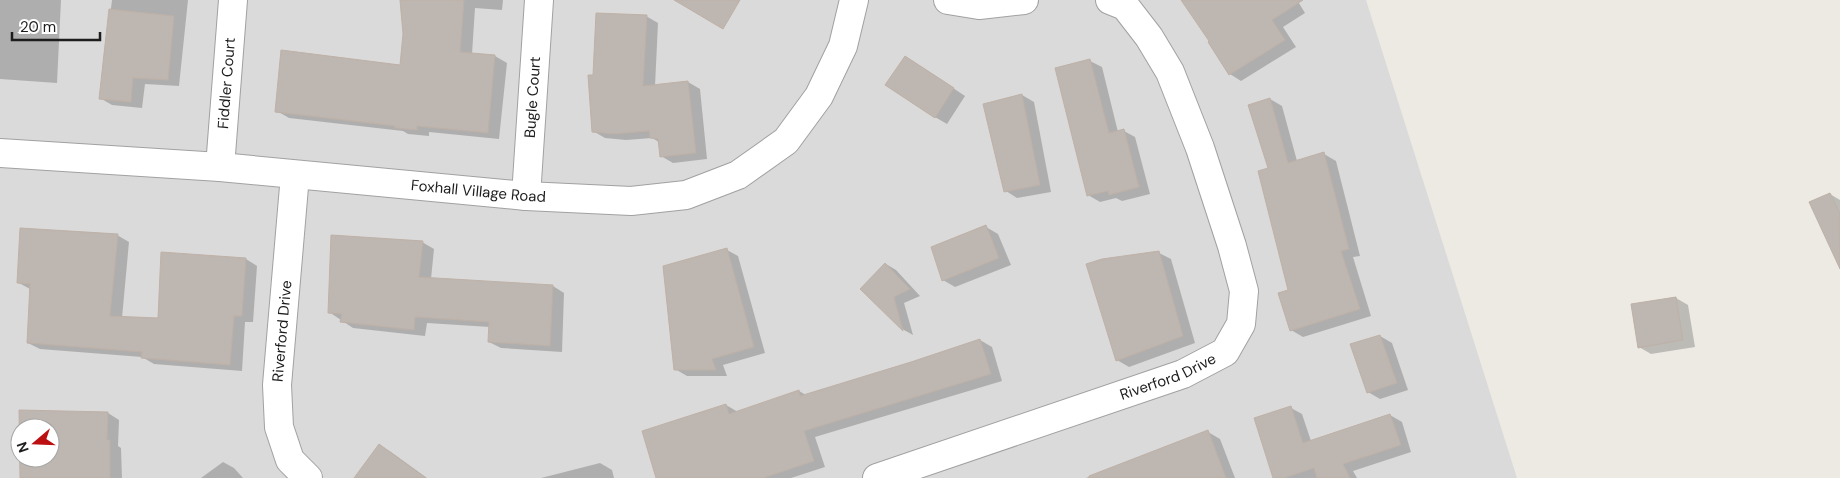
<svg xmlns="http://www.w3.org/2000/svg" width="1840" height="478" viewBox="0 0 1840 478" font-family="'DM Sans',sans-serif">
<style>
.residential{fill:#dbdada;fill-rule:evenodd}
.shadow{fill:#0003}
.building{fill:#beb6b0;stroke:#beb1a7;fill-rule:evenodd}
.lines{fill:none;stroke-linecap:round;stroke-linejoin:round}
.minor-casing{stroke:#a1a1a1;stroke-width:30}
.minor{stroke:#fff;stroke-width:28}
.labels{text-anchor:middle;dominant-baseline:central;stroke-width:4;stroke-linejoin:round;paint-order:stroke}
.street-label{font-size:15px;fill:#1d1d1d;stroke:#fff}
</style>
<rect width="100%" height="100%" fill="#edeae4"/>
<path class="residential" d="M0,0H1366L1517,478H0ZM20,428H50V458H20Z"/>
<g class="shadow">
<polygon points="0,0 61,0 57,83 0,79"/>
<polygon points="112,0 188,0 179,86 145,84 142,108 112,105 100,98"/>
<polygon points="402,0 503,0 502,10 475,8 472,54 495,56 507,63 499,139 429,132 429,136 408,134 403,131 289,118 277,111 402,66 404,34"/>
<polygon points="1187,0 1297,0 1305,13 1283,27 1296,47 1241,81 1230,74"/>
<polygon points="646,16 658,23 655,86 688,82 700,89 707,159 673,163 661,156 659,142 652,138 626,140 605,138 593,131 594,77"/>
<polygon points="1090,61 1102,67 1118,132 1124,131 1135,137 1150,194 1122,201 1116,198 1100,202 1088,195"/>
<polygon points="917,64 965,96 947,124 935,117"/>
<polygon points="1022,95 1034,102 1051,192 1017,198 1006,191 985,105"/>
<polygon points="1270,99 1282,106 1297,161 1324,154 1336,161 1360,256 1353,257 1371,316 1303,337 1291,330 1290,291 1269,169"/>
<polygon points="1830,194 1840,200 1840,250"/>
<polygon points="986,227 998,234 1011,265 955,287 943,280"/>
<polygon points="117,235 129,242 122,318 159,319 246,259 257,266 253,322 245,322 242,371 154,364 142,357 40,349 28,343 30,289 19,283"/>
<polygon points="422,242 434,249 431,279 553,286 564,293 562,352 501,348 489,342 490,327 427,323 425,336 353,328 329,312"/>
<polygon points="727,250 738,256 765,353 723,365 727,376 687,376 675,369"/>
<polygon points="1159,253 1171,259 1195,343 1129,367 1117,360"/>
<polygon points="886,264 896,270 920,296 904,303 913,335 904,330 862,289"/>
<polygon points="1676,298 1688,305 1695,347 1651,354 1639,347"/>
<polygon points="1380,336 1392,343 1408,390 1380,399 1368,392"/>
<polygon points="980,340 992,347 1002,381 815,437 825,467 791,478 657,478 726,405 738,412 799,391 806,395 912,364"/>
<polygon points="1291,408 1302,414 1311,441 1390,415 1402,422 1411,452 1353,471 1357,478 1274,478"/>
<polygon points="108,413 119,420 118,446 121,448 122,478 21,478 21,458 50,458 50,428 21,428"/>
<polygon points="1208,432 1220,439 1235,478 1086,478"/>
<polygon points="379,445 391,452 427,478 372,478"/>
<polygon points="223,462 234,468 243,478 201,478"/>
<polygon points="600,463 612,470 614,478 541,478"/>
</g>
<g class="building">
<polygon points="400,0 464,0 460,52 495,55 488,133 417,126 417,130 395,128 395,126 275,112 281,50 400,65 403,34"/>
<polygon points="674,0 740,0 723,29"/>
<polygon points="1181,0 1303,0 1272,20 1285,40 1229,75 1208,42 1209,41"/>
<polygon points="109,9 174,16 168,80 133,78 131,102 99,99"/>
<polygon points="596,13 647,15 643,86 688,81 696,153 660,157 658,139 650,138 649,131 613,134 592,132 588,75 593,75"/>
<polygon points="905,56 954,88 935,118 885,85"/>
<polygon points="1090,59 1109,133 1124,129 1139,187 1109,195 1108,191 1087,196 1055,68"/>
<polygon points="1022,94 1040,185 1004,192 983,104"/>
<polygon points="1270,98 1288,163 1324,152 1349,249 1341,251 1360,309 1290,331 1278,293 1288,290 1258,171 1268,168 1248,105"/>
<polygon points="1830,193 1840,214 1840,269 1809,202"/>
<polygon points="986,225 999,258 942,281 931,247"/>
<polygon points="20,228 118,234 110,316 158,318 161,252 246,258 242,316 234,316 230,365 141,358 142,352 27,343 30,284 17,283"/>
<polygon points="331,235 423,241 419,277 553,285 550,346 488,342 489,322 415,317 414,330 340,322 342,314 328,313"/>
<polygon points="727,248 754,347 712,359 716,370 674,370 663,266"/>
<polygon points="1159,251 1183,336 1116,361 1086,264 1102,259"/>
<polygon points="885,263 910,289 894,297 903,331 860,289"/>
<polygon points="1676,297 1683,340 1638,348 1631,304"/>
<polygon points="1380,335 1397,383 1367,393 1350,344"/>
<polygon points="980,339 991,374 804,431 814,461 763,478 656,478 642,431 726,404 729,414 799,390 800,396 911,362"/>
<polygon points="1291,406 1303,443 1390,414 1401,445 1343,464 1350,478 1317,478 1314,468 1284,478 1273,478 1254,418"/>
<path d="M19,410L108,412L107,440H110V478H20ZM20,428H50V458H20Z"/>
<polygon points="1208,430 1226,478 1089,478 1089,476"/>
<polygon points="379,444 426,478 354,478"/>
</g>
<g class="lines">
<g class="minor-casing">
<g id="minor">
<polyline points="948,0 979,5 1024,0"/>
<path id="s1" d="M0,153L220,167L526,196L631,201L686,195L738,175L786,141L819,96L843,46L854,0"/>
<path id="s2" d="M220,167L233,0"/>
<polyline points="295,175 277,385 279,427 290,460 308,478"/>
<path id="s3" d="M526,196L539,0"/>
<path id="s4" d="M877,478L1183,374L1225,352L1241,324L1244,291L1232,246L1200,148L1170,72L1149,37L1125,6L1110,0"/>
</g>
</g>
<use href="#minor" class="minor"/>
</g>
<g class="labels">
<g class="street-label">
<text stroke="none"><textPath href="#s2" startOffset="84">Fiddler Court</textPath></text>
<text stroke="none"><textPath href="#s3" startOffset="99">Bugle Court</textPath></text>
<text stroke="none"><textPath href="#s1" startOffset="480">Foxhall Village Road</textPath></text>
<text transform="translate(282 331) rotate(-85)">Riverford Drive</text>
<text stroke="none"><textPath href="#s4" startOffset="308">Riverford Drive</textPath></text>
</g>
</g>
<g transform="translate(35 443) rotate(251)"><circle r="24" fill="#ffffff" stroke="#a5a5a5"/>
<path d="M0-4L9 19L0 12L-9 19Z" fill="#bb0f11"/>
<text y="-8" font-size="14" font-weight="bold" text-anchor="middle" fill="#1d1d1d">N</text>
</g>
<path d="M12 32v8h88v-8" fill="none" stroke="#1d1d1d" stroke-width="2.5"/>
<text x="20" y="32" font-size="15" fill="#1d1d1d" stroke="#ffffff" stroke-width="4" paint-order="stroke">20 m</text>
</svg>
